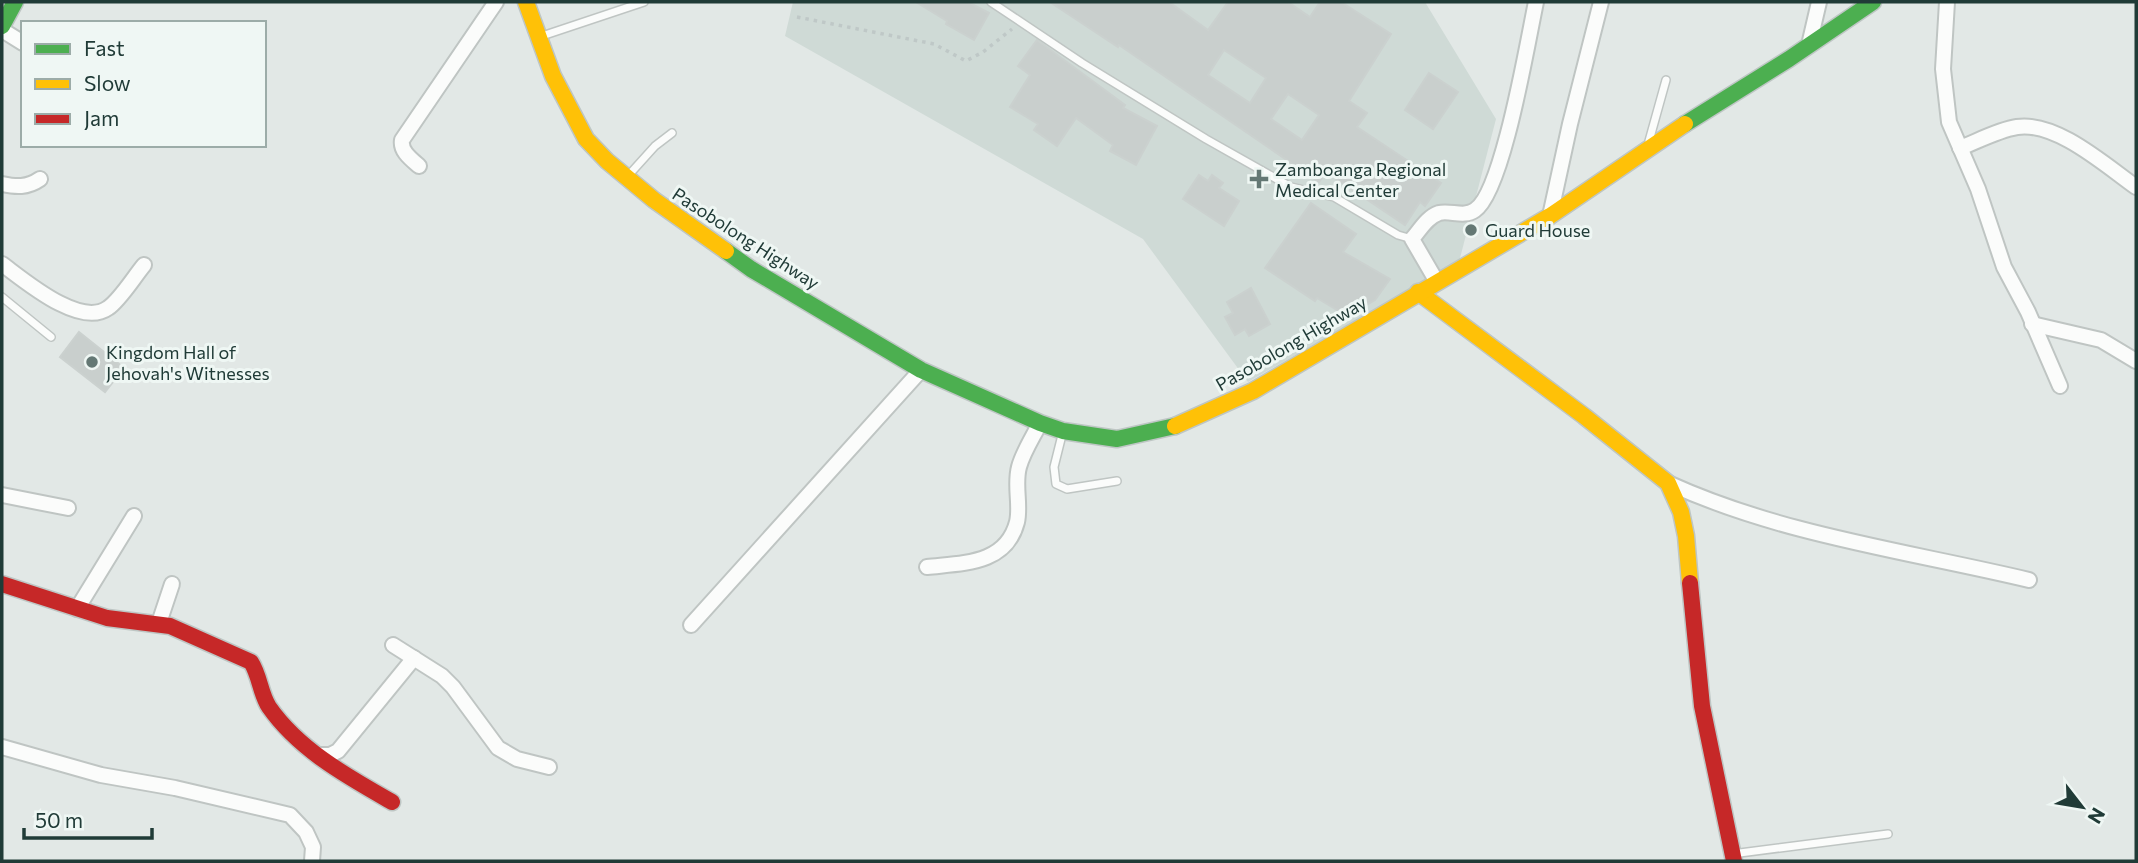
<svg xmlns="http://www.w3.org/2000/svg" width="2138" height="863" viewBox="0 0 2138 863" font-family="Commissioner,sans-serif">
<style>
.built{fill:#cfdad6}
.building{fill:#c9cfcd;stroke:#cbd1cf;stroke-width:2;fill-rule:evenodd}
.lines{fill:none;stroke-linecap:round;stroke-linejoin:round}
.lane-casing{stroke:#bfc5c3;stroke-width:10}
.street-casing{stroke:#bfc5c3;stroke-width:18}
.fast-casing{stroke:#bec6c4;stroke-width:19}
.slow-casing{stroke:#bec6c4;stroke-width:19}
.jam-casing{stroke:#bec6c4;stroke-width:19}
.path{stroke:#bfc8c7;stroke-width:3.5;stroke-dasharray:3.5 5;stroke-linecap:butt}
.lane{stroke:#fbfcfb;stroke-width:7}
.street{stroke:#fbfcfb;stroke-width:14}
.fast{stroke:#4caf50;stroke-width:16}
.slow{stroke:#ffc107;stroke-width:16}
.jam{stroke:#c62828;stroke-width:16}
.poi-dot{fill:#647874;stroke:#eff7f4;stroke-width:2.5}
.labels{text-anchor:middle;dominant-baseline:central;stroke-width:6;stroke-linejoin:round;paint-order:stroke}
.poi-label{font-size:18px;fill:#203b37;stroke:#eff7f4;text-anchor:start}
.street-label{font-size:18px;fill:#203b37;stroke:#eff7f4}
</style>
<rect width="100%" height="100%" fill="#e2e8e6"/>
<polygon class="built" points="793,2 1425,2 1496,119 1459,262 1248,382 1143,239 785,36"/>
<g class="building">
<polygon points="916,2 968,2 989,13 974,40 946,24 947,21"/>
<path d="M1050,2H1169L1208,30L1228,2H1288L1310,17L1320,2H1341L1391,34L1349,101L1367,113L1357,127L1441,183L1425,206L1420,202L1405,225L1326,172L1319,182L1119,45L1118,47ZM1224,50L1266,78L1250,103L1208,75ZM1288,94L1319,115L1302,140L1271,119Z"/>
<polygon points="1037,40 1125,105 1123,108 1157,126 1136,165 1110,151 1113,145 1076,118 1057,146 1034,130 1038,124 1010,107 1030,75 1018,66"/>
<polygon points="1429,73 1458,92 1433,129 1405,110"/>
<polygon points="1199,175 1208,181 1212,175 1223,183 1219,188 1239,201 1224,226 1183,199"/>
<polygon points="1311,203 1356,234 1343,252 1390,279 1375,300 1347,316 1317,298 1315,301 1265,268"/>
<polygon points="1251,288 1270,324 1249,336 1245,329 1235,335 1225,317 1233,313 1227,302"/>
<polygon points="79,332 124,368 105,392 60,357"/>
</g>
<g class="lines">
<g class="lane-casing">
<g id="lane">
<polyline points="991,2 1082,63 1206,139 1291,187 1334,197 1398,235 1412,239"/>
<polyline points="542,36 644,2"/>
<polyline points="1649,141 1666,80"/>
<polyline points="627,177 655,146 672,133"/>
<polyline points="2,297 51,337"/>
<polyline points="1063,431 1054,467 1056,484 1067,489 1117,481"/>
<polyline points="1732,854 1888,834"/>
</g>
</g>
<g class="street-casing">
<g id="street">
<polyline points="1947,2 1943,69 1949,122 1978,189 2004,267 2028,312 2060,386"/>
<polyline points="2,30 23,43"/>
<polyline points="1809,45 1819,2"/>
<path d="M1960,148C1978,141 1998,130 2017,127C2056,121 2105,165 2136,187"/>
<path d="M419,166C411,159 400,151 402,140L496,2"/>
<path d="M2,184C16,187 27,188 40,179"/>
<polyline points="1550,216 1570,124 1601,2"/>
<path d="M2,264C25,281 80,328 108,308C120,300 134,277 144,265"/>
<path d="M1437,282L1412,239C1420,230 1427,217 1439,213C1450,210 1464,218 1475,210C1503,192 1528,39 1536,2"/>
<polyline points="2032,324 2101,340 2136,361"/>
<path d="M1668,483C1782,535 1907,551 2029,580"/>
<polyline points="2,495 68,508"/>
<path d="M927,567C962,563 1006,565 1017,522C1021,505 1014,485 1019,467C1023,452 1033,437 1040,423"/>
<polyline points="77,609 134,516"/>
<polyline points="159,623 172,584"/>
<polyline points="691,625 921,370"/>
<polyline points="393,645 442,676 453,687 498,748 517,759 549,767"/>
<polyline points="2,747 101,775 175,788 290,815 306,832 313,847 312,861"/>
<polyline points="318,755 330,755 338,751 414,658"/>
</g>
</g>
<g class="fast-casing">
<g id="fast">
<polyline points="2,26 15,2"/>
<polyline points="1685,124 1789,59 1873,2"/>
<polyline points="726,251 751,269 921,370 1040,423 1063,431 1117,439 1175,426"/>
</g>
</g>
<g class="slow-casing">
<g id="slow">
<polyline points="526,2 553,76 586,139 607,161 654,200 726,251"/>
<polyline points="1418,292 1584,416 1668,483 1681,512 1686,536 1690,583"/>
<polyline points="1175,426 1253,391 1550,216 1685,124"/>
</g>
</g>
<g class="jam-casing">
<g id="jam">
<polyline points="1690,583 1702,706 1734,861"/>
<path d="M2,584L107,618L170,626L251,662C260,676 260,693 269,707C299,750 348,777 392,802"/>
</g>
</g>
<polyline class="path" points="797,17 934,44 966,61 983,52 1012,29"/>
<use href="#lane" class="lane"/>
<use href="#street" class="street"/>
<use href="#fast" class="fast"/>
<use href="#slow" class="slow"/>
<use href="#jam" class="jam"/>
</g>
<g class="poi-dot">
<path d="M1255.5 168.5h7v7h7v7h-7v7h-7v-7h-7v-7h7z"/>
<circle cx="1471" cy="230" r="7"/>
<circle cx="92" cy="362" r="7"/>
</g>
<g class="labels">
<g class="poi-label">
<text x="1275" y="169">Zamboanga Regional<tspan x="1275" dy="21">Medical Center</tspan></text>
<text x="1485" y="230">Guard House</text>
<text x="106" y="352">Kingdom Hall of<tspan x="106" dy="21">Jehovah's Witnesses</tspan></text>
</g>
<g class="street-label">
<text transform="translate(746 238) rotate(33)">Pasobolong Highway</text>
<text transform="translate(1291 343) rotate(-30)">Pasobolong Highway</text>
</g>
</g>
<rect width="2138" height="863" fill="none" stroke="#203b37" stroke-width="7"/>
<rect x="21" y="21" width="245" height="126" fill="#eff7f4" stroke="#9caca8" stroke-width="2"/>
<rect x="35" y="44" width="35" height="10" fill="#4caf50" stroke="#9caca8" stroke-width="2"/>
<text x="84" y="56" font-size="21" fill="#203b37">Fast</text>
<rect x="35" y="79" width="35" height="10" fill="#ffc107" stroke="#9caca8" stroke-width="2"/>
<text x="84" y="91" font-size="21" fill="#203b37">Slow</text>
<rect x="35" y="114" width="35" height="10" fill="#c62828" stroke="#9caca8" stroke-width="2"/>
<text x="84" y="126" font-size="21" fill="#203b37">Jam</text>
<g transform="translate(2082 807) rotate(121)" stroke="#eff7f4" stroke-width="5" paint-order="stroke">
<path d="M0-5L12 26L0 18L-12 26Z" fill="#203b37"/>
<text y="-10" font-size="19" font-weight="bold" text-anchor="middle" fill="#203b37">N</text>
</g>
<path d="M24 828v10h128v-10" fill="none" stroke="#203b37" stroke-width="3.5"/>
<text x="35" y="828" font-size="21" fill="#203b37" stroke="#eff7f4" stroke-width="5" paint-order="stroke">50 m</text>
</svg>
